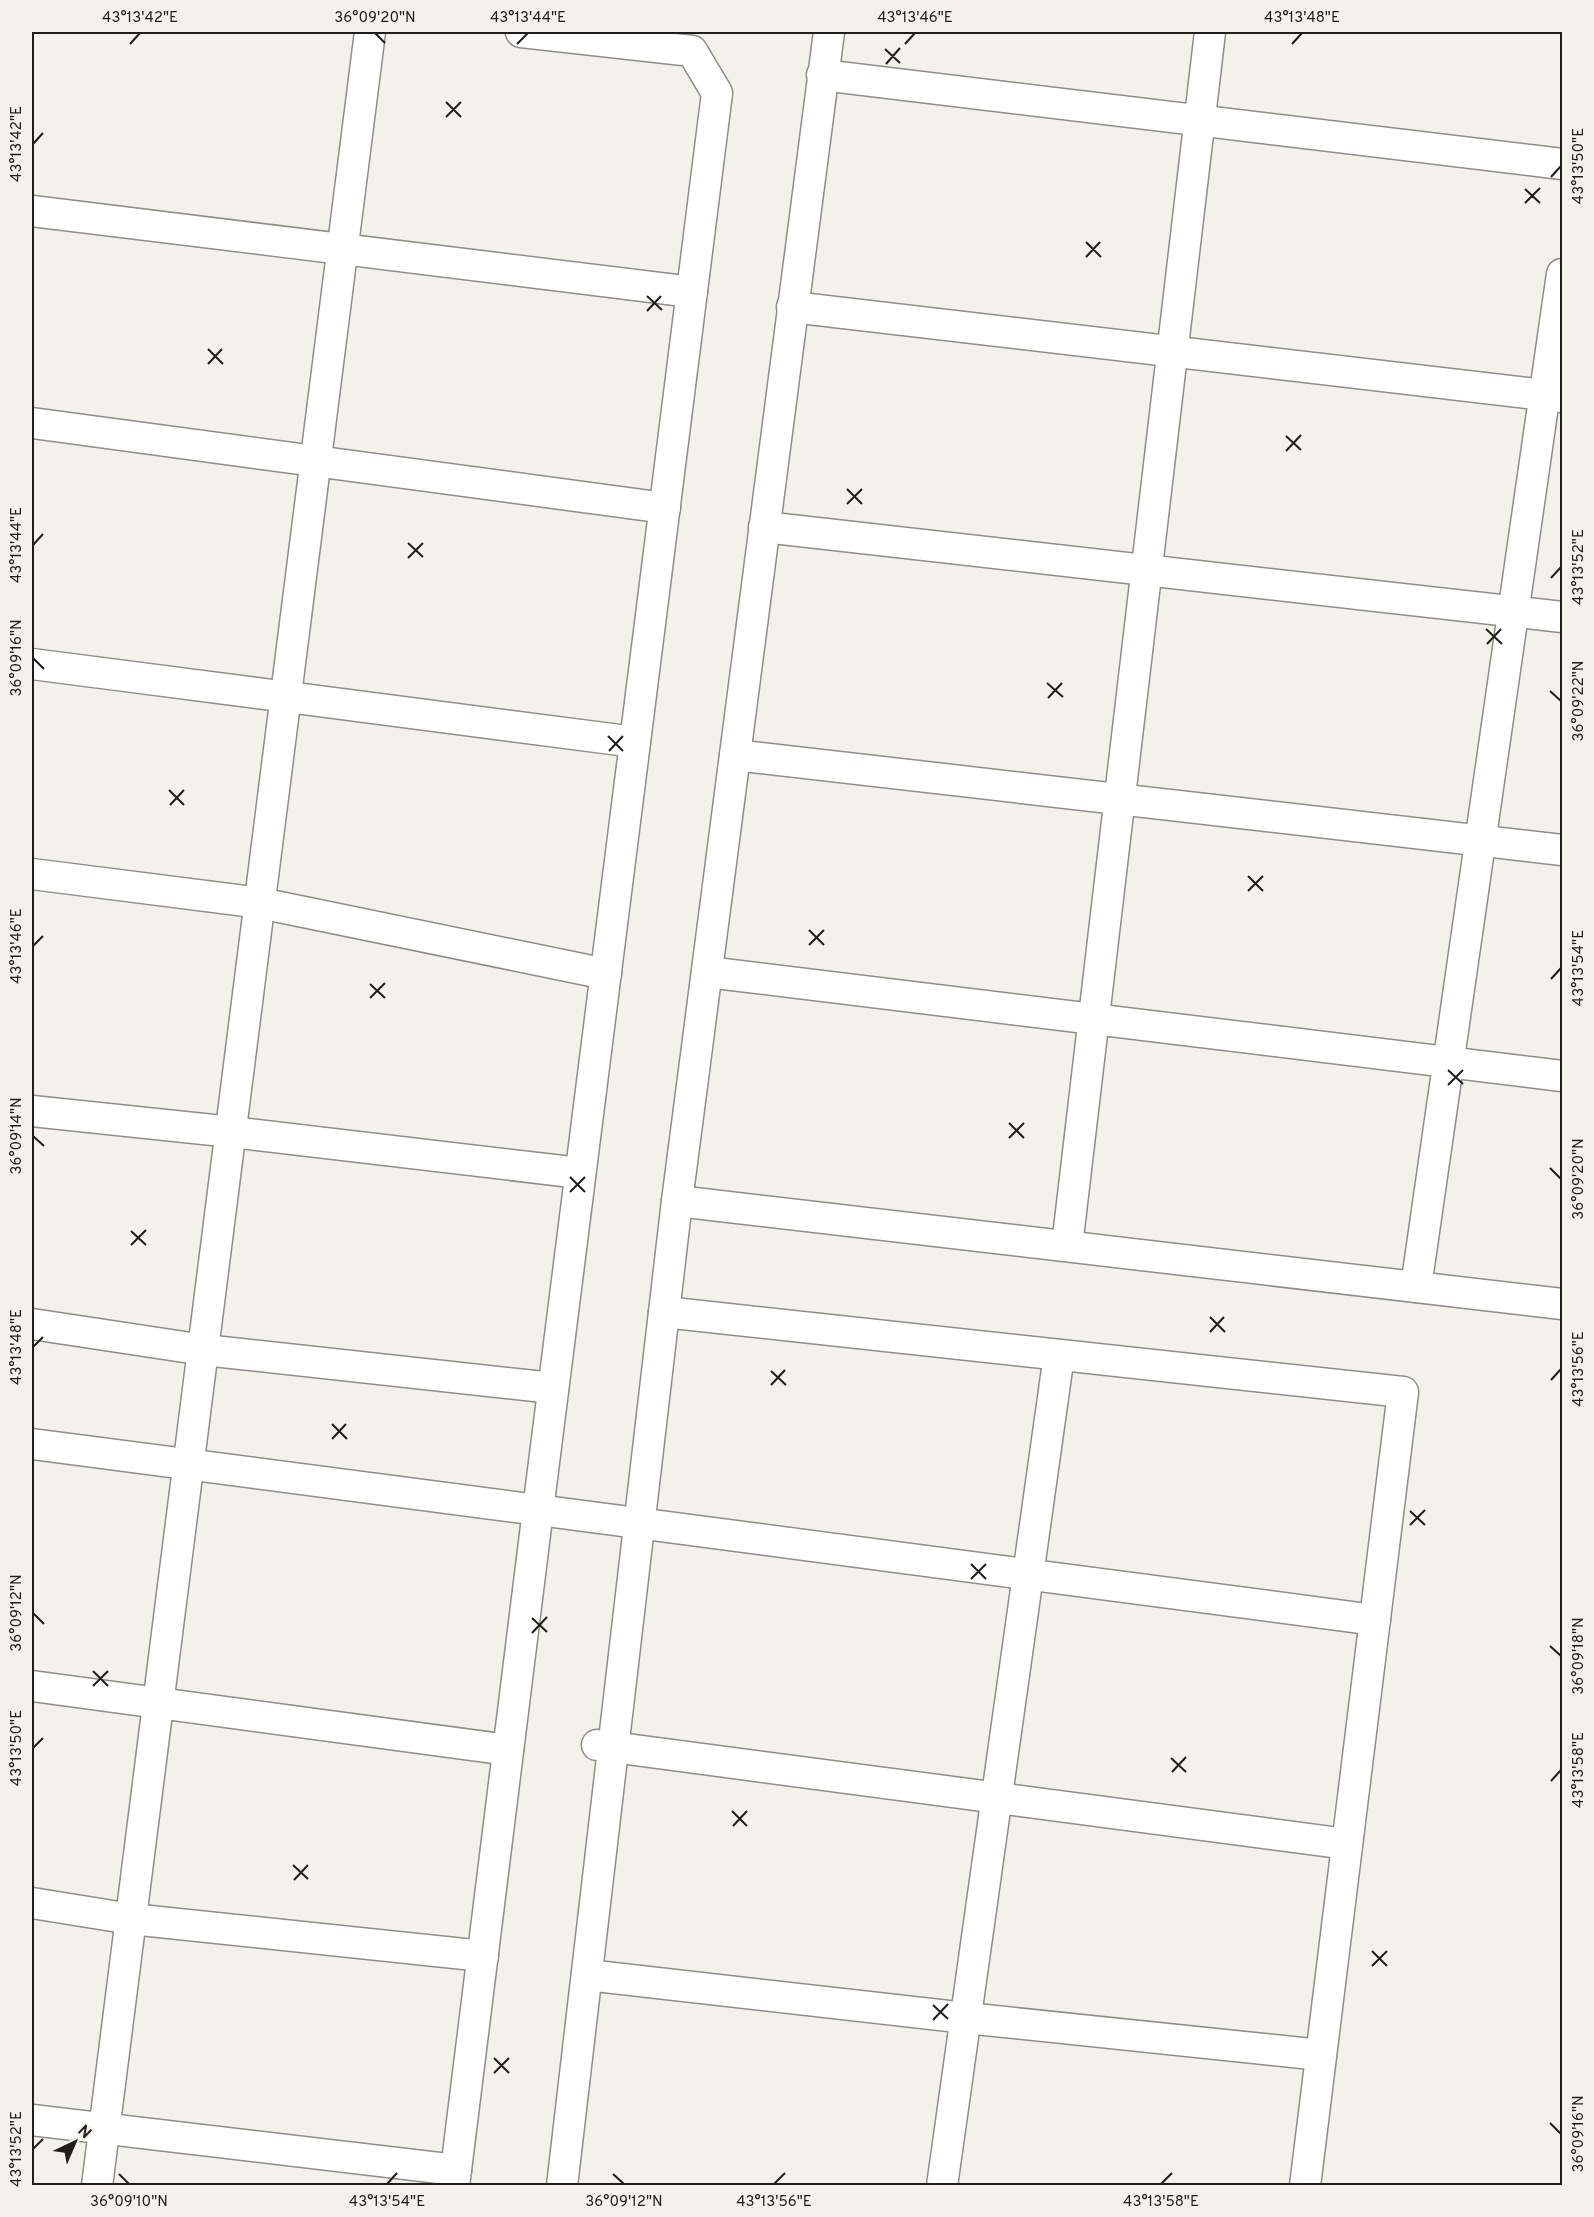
<svg xmlns="http://www.w3.org/2000/svg" width="1594" height="2217" viewBox="0 0 1594 2217" font-family="Overpass,sans-serif">
<style>
.lines{fill:none;stroke-linecap:round;stroke-linejoin:round}
.street-casing{stroke:#8e8d87;stroke-width:33}
.street{stroke:#fff;stroke-width:30}
.ticks{fill:none;stroke:#1f1e1c;stroke-width:2}
.neatline{fill:none;stroke:#1f1e1c;stroke-width:2}
.ticks-label{font-size:15px;text-anchor:middle;fill:#1f1e1c}
</style>
<rect width="100%" height="100%" fill="#f2f1eb"/>
<g class="lines">
<g class="street-casing">
<g id="street">
<polyline points="521,32 692,51 717,93 538,1510 1375,1620"/>
<polyline points="822,75 1562,164"/>
<polyline points="32,211 692,292"/>
<polyline points="792,307 1562,397"/>
<polyline points="32,423 665,508"/>
<polyline points="764,527 1562,617"/>
<polyline points="32,664 635,742"/>
<polyline points="735,755 1562,850"/>
<polyline points="32,874 260,903 606,974"/>
<polyline points="707,972 1562,1076"/>
<polyline points="32,1111 232,1132 580,1173"/>
<polyline points="677,1201 1562,1304"/>
<polyline points="1067,1246 1210,32"/>
<polyline points="1416,1287 1562,274"/>
<polyline points="664,1312 1403,1392 1305,2186"/>
<polyline points="32,1324 204,1350 553,1388"/>
<polyline points="32,1444 538,1510 454,2186"/>
<polyline points="32,1686 508,1750"/>
<polyline points="597,1745 1347,1844"/>
<polyline points="32,1903 131,1919 483,1956"/>
<polyline points="587,1975 966,2018 1321,2055"/>
<polyline points="32,2120 456,2170"/>
<polyline points="97,2186 370,32"/>
<polyline points="562,2186 677,1201 829,32"/>
<polyline points="942,2186 1059,1355"/>
</g>
</g>
<use href="#street" class="street"/>
</g>
<path class="ticks" d="M375,33L385,43M130,44L140,33M517,44L528,33M905,44L915,33M1292,44L1302,33M885,49L900,63M886,64L900,48M446,102L461,117M446,117L461,102M33,144L43,133M1551,177L1561,166M1525,189L1540,203M1525,203L1540,188M1086,242L1101,257M1086,257L1100,242M647,296L662,310M647,311L661,296M208,349L223,364M208,364L222,349M1286,436L1301,450M1286,451L1301,435M847,489L862,504M847,504L862,489M408,543L423,557M33,545L43,534M408,558L423,543M1551,578L1561,567M1486,629L1502,644M1487,644L1501,629M33,658L44,669M1047,683L1063,697M1550,691L1561,701M1048,698L1062,683M608,736L623,751M609,751L623,736M169,790L184,805M170,805L184,790M1248,876L1263,891M1248,891L1263,876M809,930L824,945M809,945L824,930M33,946L43,936M1551,979L1561,968M370,984L385,998M370,998L385,983M1448,1070L1463,1084M1448,1085L1463,1070M1009,1123L1024,1138M33,1136L44,1146M1009,1138L1024,1123M1550,1168L1561,1179M570,1177L585,1192M570,1192L585,1177M131,1231L146,1245M131,1245L146,1230M1210,1317L1225,1332M1210,1332L1224,1317M33,1347L43,1337M771,1371L786,1385M1551,1380L1561,1369M771,1385L785,1370M332,1424L347,1439M332,1439L346,1424M1410,1511L1425,1525M1410,1525L1425,1510M971,1564L986,1579M971,1579L986,1564M33,1613L44,1624M532,1618L547,1632M532,1633L547,1617M1550,1646L1561,1656M93,1671L108,1686M93,1686L108,1671M33,1748L43,1738M1171,1758L1186,1772M1172,1772L1186,1757M1551,1781L1561,1770M732,1811L747,1826M733,1826L747,1811M293,1865L308,1879M294,1880L308,1865M1372,1951L1387,1966M1372,1966L1387,1951M933,2005L948,2019M933,2020L948,2004M494,2058L509,2073M494,2073L509,2058M1550,2123L1561,2134M33,2149L43,2139M119,2174L129,2184M613,2174L624,2184M387,2184L397,2173M774,2184L785,2173M1161,2184L1172,2173"/>
<rect width="1594" height="2217" fill="none" stroke="#f2f1eb" stroke-width="66"/>
<g transform="translate(75 2142) rotate(44)" stroke="#f2f1eb" stroke-width="4.5" paint-order="stroke">
<path d="M0-4.5L10 22L0 15L-10 22Z" fill="#1f1e1c"/>
<text y="-9" font-size="16" font-weight="bold" text-anchor="middle" fill="#1f1e1c">N</text>
</g>
<rect x="33" y="33" width="1528" height="2151" class="neatline"/>
<g class="ticks-label">
<text x="140" y="22">43°13'42"E</text>
<text x="375" y="22">36°09'20"N</text>
<text x="528" y="22">43°13'44"E</text>
<text x="915" y="22">43°13'46"E</text>
<text x="1302" y="22">43°13'48"E</text>
<text transform="translate(16 144) rotate(-90)" y="5">43°13'42"E</text>
<text transform="translate(1578 166) rotate(-90)" y="5">43°13'50"E</text>
<text transform="translate(16 545) rotate(-90)" y="5">43°13'44"E</text>
<text transform="translate(1578 567) rotate(-90)" y="5">43°13'52"E</text>
<text transform="translate(16 658) rotate(-90)" y="5">36°09'16"N</text>
<text transform="translate(1578 701) rotate(-90)" y="5">36°09'22"N</text>
<text transform="translate(16 946) rotate(-90)" y="5">43°13'46"E</text>
<text transform="translate(1578 968) rotate(-90)" y="5">43°13'54"E</text>
<text transform="translate(16 1136) rotate(-90)" y="5">36°09'14"N</text>
<text transform="translate(1578 1179) rotate(-90)" y="5">36°09'20"N</text>
<text transform="translate(16 1347) rotate(-90)" y="5">43°13'48"E</text>
<text transform="translate(1578 1369) rotate(-90)" y="5">43°13'56"E</text>
<text transform="translate(16 1613) rotate(-90)" y="5">36°09'12"N</text>
<text transform="translate(1578 1656) rotate(-90)" y="5">36°09'18"N</text>
<text transform="translate(16 1748) rotate(-90)" y="5">43°13'50"E</text>
<text transform="translate(1578 1770) rotate(-90)" y="5">43°13'58"E</text>
<text transform="translate(1578 2134) rotate(-90)" y="5">36°09'16"N</text>
<text transform="translate(16 2149) rotate(-90)" y="5">43°13'52"E</text>
<text x="129" y="2206">36°09'10"N</text>
<text x="387" y="2206">43°13'54"E</text>
<text x="624" y="2206">36°09'12"N</text>
<text x="774" y="2206">43°13'56"E</text>
<text x="1161" y="2206">43°13'58"E</text>
</g>
</svg>
